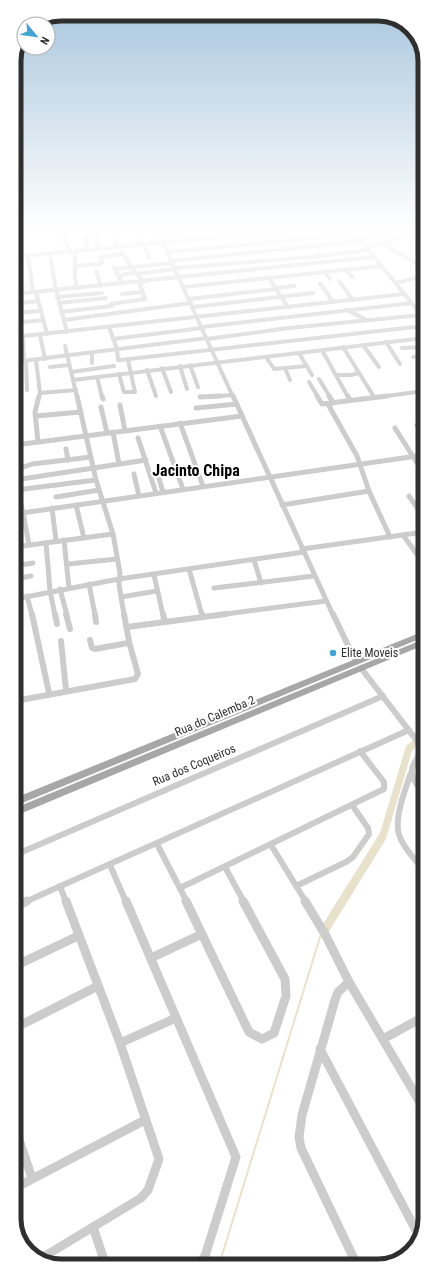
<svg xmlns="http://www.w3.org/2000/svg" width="439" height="1280" viewBox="0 0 439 1280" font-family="'Roboto Condensed',sans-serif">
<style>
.water{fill:#e8e2cd}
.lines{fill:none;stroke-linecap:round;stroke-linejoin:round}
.stream{stroke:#e8e2cd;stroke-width:2}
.minor-far3{stroke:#ccc;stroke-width:4}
.minor-far2{stroke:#ccc;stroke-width:5}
.minor-far1{stroke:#ccc;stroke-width:6}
.minor{stroke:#ccc;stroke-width:9}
.major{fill:#a7a7a7;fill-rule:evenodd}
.poi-dot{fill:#45a5d2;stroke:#fff;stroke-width:1.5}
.labels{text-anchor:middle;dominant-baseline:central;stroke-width:4;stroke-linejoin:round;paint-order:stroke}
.poi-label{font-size:12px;fill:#2f2f2f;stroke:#fff;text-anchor:start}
.street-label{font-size:12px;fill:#2f2f2f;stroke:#fff}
.district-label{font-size:16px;font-weight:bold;fill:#000;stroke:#fff}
.rim{fill:none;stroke:#2f2f2f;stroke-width:5}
</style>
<rect width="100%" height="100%" fill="#fff"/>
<path class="water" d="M424,721C424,737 424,740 412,751L386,839L328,933L323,924L380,833L406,746L418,736Z"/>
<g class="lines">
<polyline class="stream" points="219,1265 321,934"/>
<g class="minor-far3">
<polyline points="59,230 71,252"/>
<polyline points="85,230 88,250"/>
<polyline points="96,230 98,249"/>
<polyline points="114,230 117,247"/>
<polyline points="136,230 141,245"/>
<polyline points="157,230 233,397"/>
<polyline points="353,231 423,317"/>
<polyline points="159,234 197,230"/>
<polyline points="359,239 391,233"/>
<polyline points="382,243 424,232"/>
<polyline points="144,245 149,258"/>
<polyline points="366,247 382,243 424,268"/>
<polyline points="75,252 75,277 77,288"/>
<polyline points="122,252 131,267 144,282"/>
<polyline points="167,252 355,234"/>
<polyline points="50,254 56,290 67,332"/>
<polyline points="28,256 33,292"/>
<polyline points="14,257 288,230"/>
<polyline points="16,257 22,293"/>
<polyline points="171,261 361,241"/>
<polyline points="75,266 100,264 102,263 100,257 123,254"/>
<polyline points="114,267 122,283"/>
<polyline points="175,268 311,257 368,250"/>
<polyline points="115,269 172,263"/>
<polyline points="345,269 352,277"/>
<polyline points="96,271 101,286"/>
<polyline points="324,271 330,279"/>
<polyline points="137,274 175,269"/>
<polyline points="119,276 135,272"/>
<polyline points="268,277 288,307"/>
<polyline points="339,281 353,300"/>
<polyline points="320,283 333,302"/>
<polyline points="396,283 424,276"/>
<polyline points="184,287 382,266"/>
<polyline points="276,288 294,286"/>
<polyline points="36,292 47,334"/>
<polyline points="14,294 374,257"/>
<polyline points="122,294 143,292"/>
<polyline points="57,297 102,293"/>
<polyline points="189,299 276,289"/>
<polyline points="59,303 106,298"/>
<polyline points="14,304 38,301"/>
<polyline points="111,304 145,299 139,282"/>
<polyline points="193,307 313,293"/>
<polyline points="347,310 365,319"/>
<polyline points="61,312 112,306"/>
<polyline points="14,313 40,311"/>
<polyline points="64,320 191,303"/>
<polyline points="14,323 43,320"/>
<polyline points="109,327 117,349 118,360 120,360 424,326"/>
<polyline points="202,327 412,303"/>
<polyline points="40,335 45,359"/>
<polyline points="14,337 404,294"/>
<polyline points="23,337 24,361"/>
<polyline points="113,339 202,328"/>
<polyline points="207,339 289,328 421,315"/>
<polyline points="386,342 400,364"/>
<polyline points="363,345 379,367"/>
<polyline points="65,346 77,397"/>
<polyline points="343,347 374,397"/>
<polyline points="402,348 424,347"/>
<polyline points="322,350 348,397"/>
<polyline points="92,353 92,363"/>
<polyline points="299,353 312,375"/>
<polyline points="266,357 274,369 306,366"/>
<polyline points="413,357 424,355"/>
<polyline points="36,360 40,393 39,397"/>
<polyline points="26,361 27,390"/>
<polyline points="14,362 207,338"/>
<polyline points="190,365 198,387"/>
<polyline points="180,366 187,389"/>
<polyline points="50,367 69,365"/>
<polyline points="162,368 171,392"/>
<polyline points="285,368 290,380"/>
<polyline points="147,370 156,396"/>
<polyline points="71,372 114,366"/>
<polyline points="119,374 124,392 135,392 128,360"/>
<polyline points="337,375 351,375 359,373"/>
<polyline points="97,377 102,397"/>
<polyline points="319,379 330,397"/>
<polyline points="73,380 424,338"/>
<polyline points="309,382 318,397"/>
<polyline points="40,393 76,390"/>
<polyline points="204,397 233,395"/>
<polyline points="379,397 424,391"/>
</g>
<g class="minor-far2">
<polyline points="77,396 96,480 113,534 120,573 119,584 124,615"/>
<polyline points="102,396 103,399"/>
<polyline points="233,396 333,615"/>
<polyline points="317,396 322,404 387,396"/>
<polyline points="329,396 333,402 329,406 357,456 369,491 390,537"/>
<polyline points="348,396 350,400"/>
<polyline points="200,397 220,396"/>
<polyline points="120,405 125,431"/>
<polyline points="101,407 107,433"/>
<polyline points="196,408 237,404"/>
<polyline points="36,416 81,412"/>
<polyline points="180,423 203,486"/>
<polyline points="417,425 424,436"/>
<polyline points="160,426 183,489"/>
<polyline points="395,428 424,474"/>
<polyline points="113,432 119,464"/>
<polyline points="138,438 156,493"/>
<polyline points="38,442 35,412 39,396"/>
<polyline points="15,445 242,416"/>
<polyline points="66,449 68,460"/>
<polyline points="15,470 32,464 91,457"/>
<polyline points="157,472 163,492"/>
<polyline points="134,474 139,496"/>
<polyline points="15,480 146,460"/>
<polyline points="15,485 23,512 29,545"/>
<polyline points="16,490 96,480"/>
<polyline points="409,496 424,518"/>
<polyline points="56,497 99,490"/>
<polyline points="76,505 84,538"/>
<polyline points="282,505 369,491"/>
<polyline points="52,508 56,541"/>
<polyline points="15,514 424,455"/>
<polyline points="403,535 424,564"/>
<polyline points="64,540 69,588"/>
<polyline points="46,543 50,591 55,615"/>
<polyline points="15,547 113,534"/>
<polyline points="302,549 424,532"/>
<polyline points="254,560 261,583"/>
<polyline points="68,564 117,559"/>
<polyline points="15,566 33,563"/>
<polyline points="189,569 202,615"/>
<polyline points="154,575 163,615"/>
<polyline points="15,579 31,576"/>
<polyline points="89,584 95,615"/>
<polyline points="214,588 314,576"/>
<polyline points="60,589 67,615"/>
<polyline points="27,596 32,615"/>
<polyline points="121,597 157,591"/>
<polyline points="15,599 119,579 304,552"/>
<polyline points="218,615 326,601"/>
</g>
<g class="minor-far1">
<polyline points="32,614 49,693"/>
<polyline points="55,614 57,624"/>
<polyline points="66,614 70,629"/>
<polyline points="95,614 96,622"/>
<polyline points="163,614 165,622"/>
<polyline points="202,614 203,617"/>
<polyline points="333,614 356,662"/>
<polyline points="127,627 226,614"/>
<polyline points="90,640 92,648 95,649 128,643 129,641 124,614"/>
<polyline points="61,641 66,690"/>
<polyline points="361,668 424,750"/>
<polyline points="15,701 135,679 138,674 129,642"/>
<path d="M424,749C407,771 408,773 424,795"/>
<path d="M410,775C405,791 396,813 398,830C400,845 416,860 425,872"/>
<polyline points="157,844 187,902"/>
<polyline points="271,845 306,902"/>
<polyline points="15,855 383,696"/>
<polyline points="110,865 126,902"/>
<polyline points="225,867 244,902"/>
<polyline points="60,886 66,902"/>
<polyline points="296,886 346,862 353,857 369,834 368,828 352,805"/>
<polyline points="180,888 384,789 384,782 360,751"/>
<polyline points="25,902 409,730"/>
</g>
<g class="minor">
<polyline points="126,901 236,1157 205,1256 198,1265"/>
<polyline points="186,901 249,1032 262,1039 274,1033 286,996 285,979 243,901"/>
<polyline points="305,901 326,936 349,982 425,1111"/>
<polyline points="15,907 27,901"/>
<polyline points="151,958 202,934"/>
<polyline points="15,966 78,936"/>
<polyline points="349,982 338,992 335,1000 302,1115 299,1137 301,1148 357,1265"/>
<polyline points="15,1028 98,986"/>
<polyline points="383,1039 425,1016"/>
<polyline points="120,1043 176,1018"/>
<polyline points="320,1049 419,1236"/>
<polyline points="417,1096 425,1092"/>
<polyline points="15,1128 32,1178"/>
<polyline points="15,1188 145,1120"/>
<polyline points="93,1227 106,1266"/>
<polyline points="40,1259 141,1198 148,1190 159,1159 120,1043 66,901"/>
</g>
<g class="major">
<polygon points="424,631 424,637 15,806 15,798"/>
<polygon points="424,639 424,645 15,816 15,808"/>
</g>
</g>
<linearGradient id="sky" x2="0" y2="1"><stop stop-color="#a8c6dd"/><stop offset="0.56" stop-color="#fff"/><stop offset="1" stop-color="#fff" stop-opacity="0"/></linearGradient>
<rect width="439" height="410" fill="url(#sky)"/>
<circle class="poi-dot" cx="333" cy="653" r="4"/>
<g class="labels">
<g class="poi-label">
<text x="341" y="653">Elite Moveis</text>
</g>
<g class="street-label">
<text transform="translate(215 716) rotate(-23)">Rua do Calemba 2</text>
<text transform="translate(194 765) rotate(-23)">Rua dos Coqueiros</text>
</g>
<g class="district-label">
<text x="196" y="470">Jacinto Chipa</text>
</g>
</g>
<path d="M0 0H439V1280H0ZM61 21H378A40 40 0 0 1 418 61V1219A40 40 0 0 1 378 1259H61A40 40 0 0 1 21 1219V61A40 40 0 0 1 61 21Z" fill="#fff" fill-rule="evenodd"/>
<path class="rim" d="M61 21H378A40 40 0 0 1 418 61V1219A40 40 0 0 1 378 1259H61A40 40 0 0 1 21 1219V61A40 40 0 0 1 61 21Z"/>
<g transform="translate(36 36) rotate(119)"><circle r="19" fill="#ffffff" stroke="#acacac"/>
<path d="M0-3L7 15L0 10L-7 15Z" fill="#45a5d2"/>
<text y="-6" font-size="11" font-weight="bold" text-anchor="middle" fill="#2f2f2f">N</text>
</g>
</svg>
